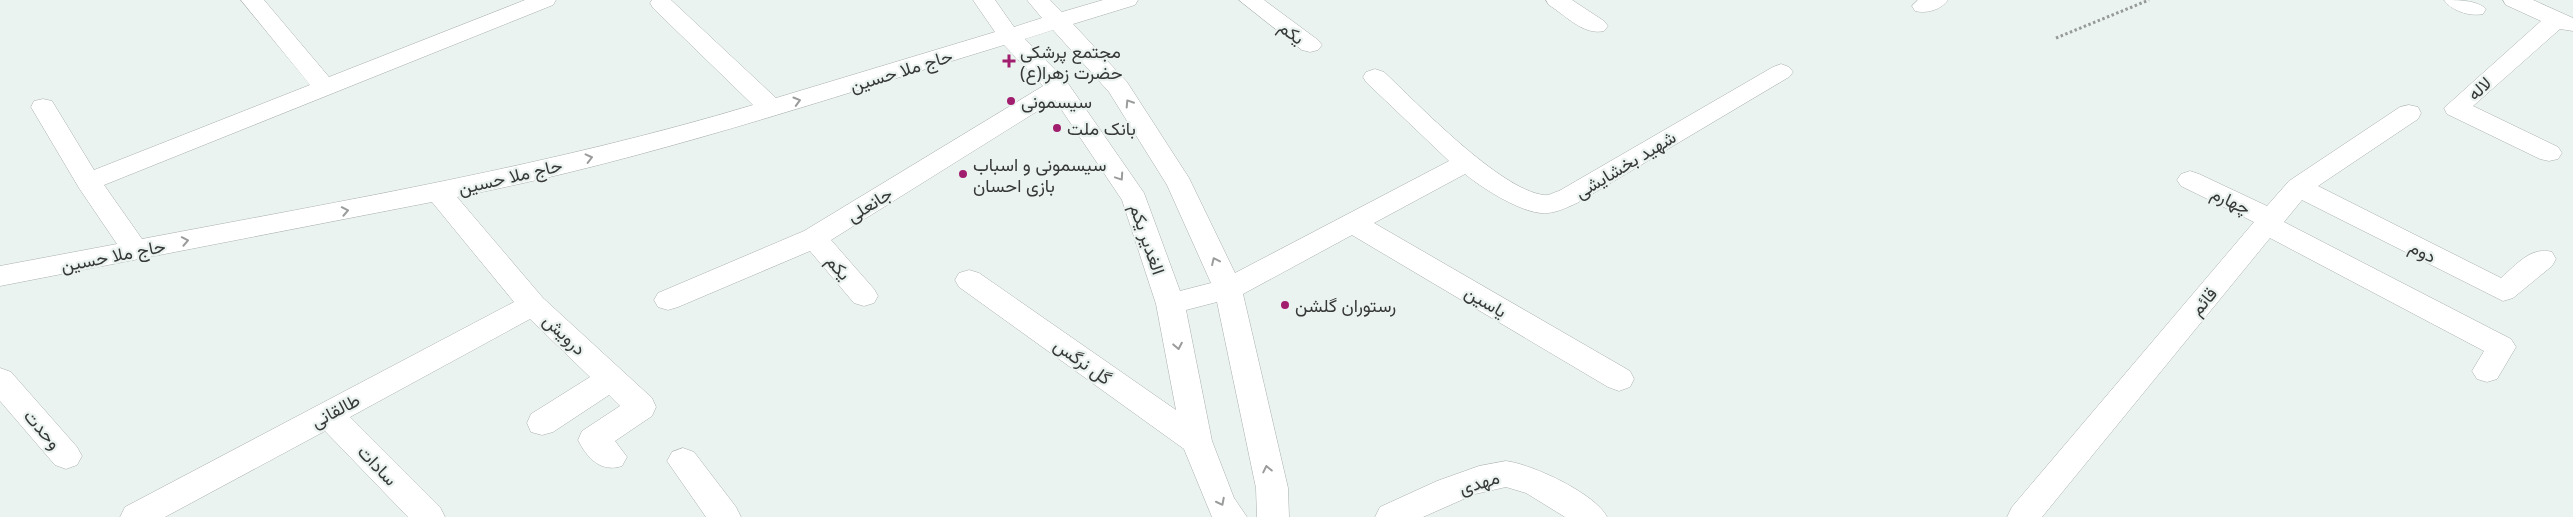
<svg xmlns="http://www.w3.org/2000/svg" width="2573" height="517" viewBox="0 0 2573 517" font-family="'Noto Sans',Vazirmatn,sans-serif">
<style>
.lines{fill:none;stroke-linecap:round;stroke-linejoin:round}
.minor-casing{stroke:#a9b0ad;stroke-width:1}
.path{stroke:#959a98;stroke-width:3;stroke-dasharray:2.5 2.5;stroke-linecap:butt}
.minor{fill:#fff;fill-rule:evenodd}
.oneway{stroke:#9a9c9b}
.poi-dot{fill:#a11d6d;stroke:#ebf3f0;stroke-width:2}
.labels{text-anchor:middle;dominant-baseline:central;stroke-width:4.5;stroke-linejoin:round;paint-order:stroke}
.street-label{font-size:18px;fill:#363937;stroke:#ebf3f0}
.poi-label{font-size:18px;fill:#363937;stroke:#ebf3f0;text-anchor:start}
</style>
<rect width="100%" height="100%" fill="#ebf3f0"/>
<g class="lines">
<g class="minor-casing">
<g id="minor">
<path d="M241,0H264L329,77L525,0H556L553,5L104,185L142,239C347,200 553,165 753,105L653,8L650,3L652,0H671L776,98L995,32L973,0H995L1014,27L1042,18L1027,0H1050L1062,12L1103,0H1138L1135,5L1073,24L1127,82L1189,178L1235,273L1449,161L1366,82L1363,77L1366,72L1375,69L1384,72C1417,103 1500,190 1544,195C1549,196 1554,192 1559,191L1773,67L1781,64L1789,67L1793,72L1789,77L1577,203C1568,207 1558,212 1548,213C1525,216 1482,188 1465,174L1374,223L1630,371L1634,379L1630,387L1619,391L1608,387L1352,235L1243,294L1288,488L1289,517H1257L1256,488L1217,302L1186,310L1212,441L1234,498L1247,517H1212L1184,449L959,287L955,280L959,273L969,270L979,273L1176,410L1156,304L1122,200L1055,100L831,240L874,289L878,296L874,303L864,306L854,303L810,251L678,307L668,310L658,307L654,300L658,293L804,231L1043,86L1004,45C823,100 643,161 457,197L543,298L652,398L656,407L652,416L615,441L627,457L622,466C601,473 587,458 578,440L582,431L620,406L609,395L553,432L542,435L531,432L527,423L531,414L590,377L530,319L350,417L440,507L445,517H408L325,431L165,517H120L125,507L514,302L432,202L0,286V266L117,244L79,188L31,107L34,101L43,99L52,101L94,170L310,85ZM1053,30L1109,92L1167,185L1211,283L1180,291L1144,193L1067,82L1025,39Z"/>
<polygon points="1239,0 1264,0 1318,40 1322,45 1318,50 1310,52 1302,50"/>
<path d="M1546,0H1572L1604,21L1608,26L1604,31C1584,36 1565,15 1549,5Z"/>
<path d="M1918,0H1948C1941,10 1926,14 1915,11L1912,6Z"/>
<path d="M2444,0C2458,0 2477,0 2486,9L2483,14C2471,17 2451,11 2444,0Z"/>
<polygon points="2503,0 2533,0 2573,18 2573,31 2560,29 2473,106 2558,147 2562,153 2558,159 2549,161 2540,159 2447,114 2444,108 2541,21 2506,5"/>
<path d="M2409,105L2418,107L2421,113L2418,119L2318,186L2501,278C2516,265 2531,246 2552,252L2556,259L2552,266L2513,298L2503,301L2302,200L2284,222L2511,339L2516,347L2497,379L2487,382L2477,379L2472,371L2484,351L2270,238L2042,517H2007L2012,507L2254,222L2181,186L2177,180L2181,174L2190,171L2199,174L2267,206L2289,181L2400,107Z"/>
<polygon points="0,368 11,372 77,447 82,456 77,465 66,469 55,465 0,401"/>
<polygon points="683,448 694,452 736,507 741,517 706,517 667,461 672,452"/>
<path d="M1506,461C1532,464 1596,494 1607,517H1565L1526,493L1506,487L1475,494L1423,517H1375L1380,507L1437,481L1479,466Z"/>
</g>
</g>
<polyline class="path" points="2056,38 2149,0"/>
<use href="#minor" class="minor"/>
</g>
<defs><path id="oneway-chevron" d="M-2-3.5L2.5 0L-2 3.5" fill="none" stroke-width="1.6" stroke-linecap="round" stroke-linejoin="round" transform="scale(1.25)"/></defs>
<g class="oneway">
<use href="#oneway-chevron" transform="translate(797 101) rotate(-16)"/>
<use href="#oneway-chevron" transform="translate(1129 103) rotate(-123)"/>
<use href="#oneway-chevron" transform="translate(589 158) rotate(-14)"/>
<use href="#oneway-chevron" transform="translate(1120 177) rotate(56)"/>
<use href="#oneway-chevron" transform="translate(345 211) rotate(-11)"/>
<use href="#oneway-chevron" transform="translate(185 241) rotate(-11)"/>
<use href="#oneway-chevron" transform="translate(1215 261) rotate(-115)"/>
<use href="#oneway-chevron" transform="translate(1178 346) rotate(79)"/>
<use href="#oneway-chevron" transform="translate(1267 469) rotate(-102)"/>
<use href="#oneway-chevron" transform="translate(1221 502) rotate(63)"/>
</g>
<g class="poi-dot">
<path d="M1006.5 53.5h5v5h5v5h-5v5h-5v-5h-5v-5h5z"/>
<circle cx="1011" cy="101" r="5"/>
<circle cx="1057" cy="128" r="5"/>
<circle cx="963" cy="174" r="5"/>
<circle cx="1285" cy="305" r="5"/>
</g>
<g class="labels">
<g class="street-label">
<text transform="translate(1292 32) rotate(37)">یکم</text>
<text transform="translate(901 70) rotate(-17)">حاج ملا حسین</text>
<text transform="translate(2479 88) rotate(-42)">لاله</text>
<text transform="translate(1625 164) rotate(-31)">شهید بخشایشی</text>
<text transform="translate(510 176) rotate(-13)">حاج ملا حسین</text>
<text transform="translate(2231 200) rotate(25)">چهارم</text>
<text transform="translate(869 204) rotate(-32)">جانعلی</text>
<text transform="translate(1148 239) rotate(71)">الغدیر یکم</text>
<text transform="translate(2423 251) rotate(27)">دوم</text>
<text transform="translate(113 255) rotate(-11)">حاج ملا حسین</text>
<text transform="translate(839 267) rotate(49)">یکم</text>
<text transform="translate(1486 301) rotate(30)">یاسین</text>
<text transform="translate(2203 301) rotate(-50)">قائم</text>
<text transform="translate(565 334) rotate(43)">درویش</text>
<text transform="translate(1083 361) rotate(35)">گل نرگس</text>
<text transform="translate(335 410) rotate(-28)">طالقانی</text>
<text transform="translate(43 429) rotate(49)">وحدت</text>
<text transform="translate(378 465) rotate(46)">سادات</text>
<text transform="translate(1479 482) rotate(-17)">مهدی</text>
</g>
<g class="poi-label">
<text x="1020" y="51">مجتمع پرشکی<tspan x="1020" dy="21">حضرت زهرا(ع)</tspan></text>
<text x="1021" y="101">سیسمونی</text>
<text x="1067" y="128">بانک ملت</text>
<text x="973" y="164">سیسمونی و اسباب<tspan x="973" dy="21">بازی احسان</tspan></text>
<text x="1295" y="305">رستوران گلشن</text>
</g>
</g>
</svg>
